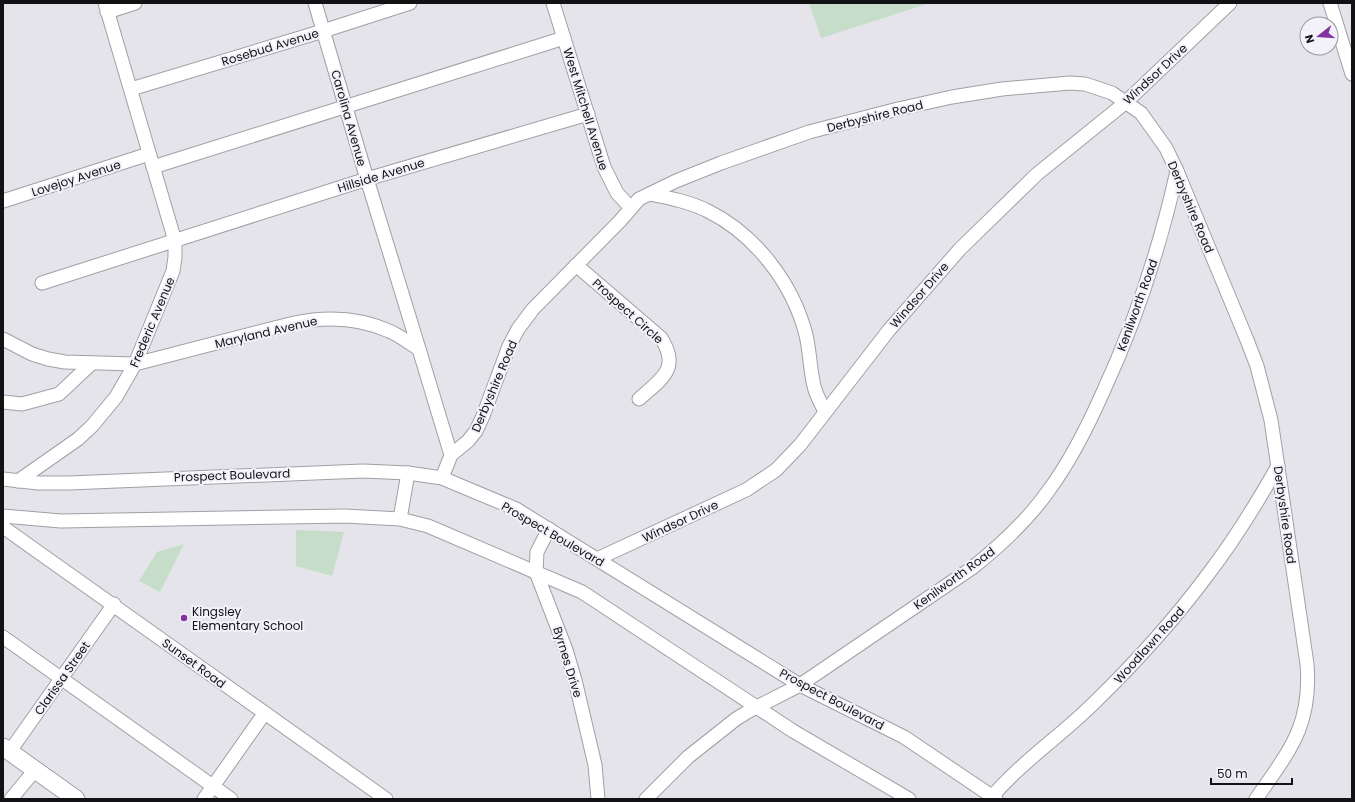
<svg xmlns="http://www.w3.org/2000/svg" width="1355" height="802" viewBox="0 0 1355 802" font-family="Poppins,sans-serif">
<style>
.green{fill:#c5ddc9}
.lines{fill:none;stroke-linecap:round;stroke-linejoin:round}
.minor-casing{stroke:#a19fa6;stroke-width:15}
.major-casing{stroke:#a19fa6;stroke-width:19}
.minor{stroke:#fff;stroke-width:13}
.major{stroke:#fff;stroke-width:17}
.poi-dot{fill:#8432a2;stroke:#f3f1f9;stroke-width:1.5}
.labels{text-anchor:middle;dominant-baseline:central;stroke-width:4;stroke-linejoin:round;paint-order:stroke}
.street-label{font-size:12px;fill:#121214;stroke:#f3f1f9}
.poi-label{font-size:12px;fill:#121214;stroke:#f3f1f9;text-anchor:start}
</style>
<rect width="100%" height="100%" fill="#e6e4eb"/>
<g class="green">
<polygon points="809,3 930,3 821,38"/>
<polygon points="296,530 344,532 332,576 296,566"/>
<polygon points="184,544 160,592 139,581 157,552"/>
</g>
<g class="lines">
<g class="minor-casing">
<g id="minor">
<polyline points="315,3 367,179 419,349"/>
<polyline points="553,3 604,167 617,193 631,208"/>
<polyline points="1330,3 1352,74"/>
<polyline points="107,12 135,3"/>
<polyline points="131,89 323,31 410,3"/>
<polyline points="153,167 564,38"/>
<path d="M650,194C670,198 690,202 708,211C756,235 793,284 806,335C810,352 810,370 814,386C816,395 821,403 825,412"/>
<polyline points="3,201 149,154"/>
<path d="M576,265L661,338C681,369 661,379 639,399"/>
<polyline points="42,283 367,179 588,114"/>
<path d="M3,339L32,354L48,359L65,362L135,364L294,323C327,316 358,317 389,331C399,335 409,343 419,349L451,455"/>
<polyline points="3,402 22,404 59,394 92,363"/>
<path d="M442,478L451,455L468,441L476,431L483,416L509,346L518,329L533,309L620,221L639,199L676,181L721,163L809,132L898,109L952,97L1002,89L1070,83L1085,84L1112,93L1141,113L1166,148L1177,171L1247,340L1257,366L1271,420L1307,664C1312,726 1289,751 1256,799"/>
<polyline points="3,479 38,483 69,483 363,471 408,473 442,478 516,509 800,685 904,737 996,799"/>
<polyline points="18,481 78,439 92,426 116,397 135,364 173,271 175,257 175,241 105,3"/>
<polyline points="3,516 61,521 345,516 400,519 428,526 582,592 793,731 909,799"/>
<polyline points="400,519 408,473"/>
<path d="M3,527C131,617 258,709 386,799"/>
<polyline points="549,529 537,552 536,572 566,650 575,680 595,765 598,799"/>
<polyline points="597,559 746,490 776,470 800,445 889,330 960,249 1037,174 1125,103 1230,3"/>
<polyline points="3,637 231,799"/>
<polyline points="10,751 114,604"/>
<polyline points="11,799 35,770"/>
<polyline points="204,799 264,714"/>
<path d="M646,799L688,757L736,719L749,711L800,685L972,568C1001,545 1028,520 1049,490C1071,460 1088,426 1103,392C1136,321 1160,247 1177,171"/>
<path d="M990,799C1021,762 1061,736 1095,702C1136,662 1175,619 1209,573C1235,539 1257,503 1278,466"/>
</g>
</g>
<g class="major-casing">
<polyline id="major" points="3,747 76,799"/>
</g>
<use href="#minor" class="minor"/>
<use href="#major" class="major"/>
</g>
<circle class="poi-dot" cx="184" cy="618" r="4"/>
<g class="labels">
<g class="street-label">
<text transform="translate(270 47) rotate(-17)">Rosebud Avenue</text>
<text transform="translate(1155 74) rotate(-43)">Windsor Drive</text>
<text transform="translate(586 109) rotate(73)">West Mitchell Avenue</text>
<text transform="translate(875 116) rotate(-14)">Derbyshire Road</text>
<text transform="translate(349 118) rotate(74)">Carolina Avenue</text>
<text transform="translate(381 175) rotate(-17)">Hillside Avenue</text>
<text transform="translate(76 178) rotate(-18)">Lovejoy Avenue</text>
<text transform="translate(1191 207) rotate(67)">Derbyshire Road</text>
<text transform="translate(919 295) rotate(-49)">Windsor Drive</text>
<text transform="translate(1137 305) rotate(-70)">Kenilworth Road</text>
<text transform="translate(628 311) rotate(42)">Prospect Circle</text>
<text transform="translate(152 322) rotate(-67)">Frederic Avenue</text>
<text transform="translate(266 332) rotate(-13)">Maryland Avenue</text>
<text transform="translate(494 386) rotate(-67)">Derbyshire Road</text>
<text transform="translate(232 475) rotate(-2)">Prospect Boulevard</text>
<text transform="translate(1285 515) rotate(82)">Derbyshire Road</text>
<text transform="translate(680 521) rotate(-25)">Windsor Drive</text>
<text transform="translate(553 534) rotate(30)">Prospect Boulevard</text>
<text transform="translate(954 578) rotate(-36)">Kenilworth Road</text>
<text transform="translate(1149 645) rotate(-48)">Woodlawn Road</text>
<text transform="translate(568 662) rotate(73)">Byrnes Drive</text>
<text transform="translate(194 663) rotate(36)">Sunset Road</text>
<text transform="translate(62 678) rotate(-55)">Clarissa Street</text>
<text transform="translate(832 699) rotate(28)">Prospect Boulevard</text>
</g>
<g class="poi-label">
<text x="192" y="611">Kingsley<tspan x="192" dy="14">Elementary School</tspan></text>
</g>
</g>
<rect width="1355" height="802" fill="none" stroke="#121214" stroke-width="8"/>
<g transform="translate(1319 36) rotate(253)"><circle r="19" fill="#f3f1f9" stroke="#99989d"/>
<path d="M0-3L7 15L0 10L-7 15Z" fill="#8432a2"/>
<text y="-6" font-size="11" font-weight="bold" text-anchor="middle" fill="#121214">N</text>
</g>
<path d="M1211 778v6h81v-6" fill="none" stroke="#121214" stroke-width="2"/>
<text x="1217" y="778" font-size="12" fill="#121214" stroke="#f3f1f9" stroke-width="3" paint-order="stroke">50 m</text>
</svg>
